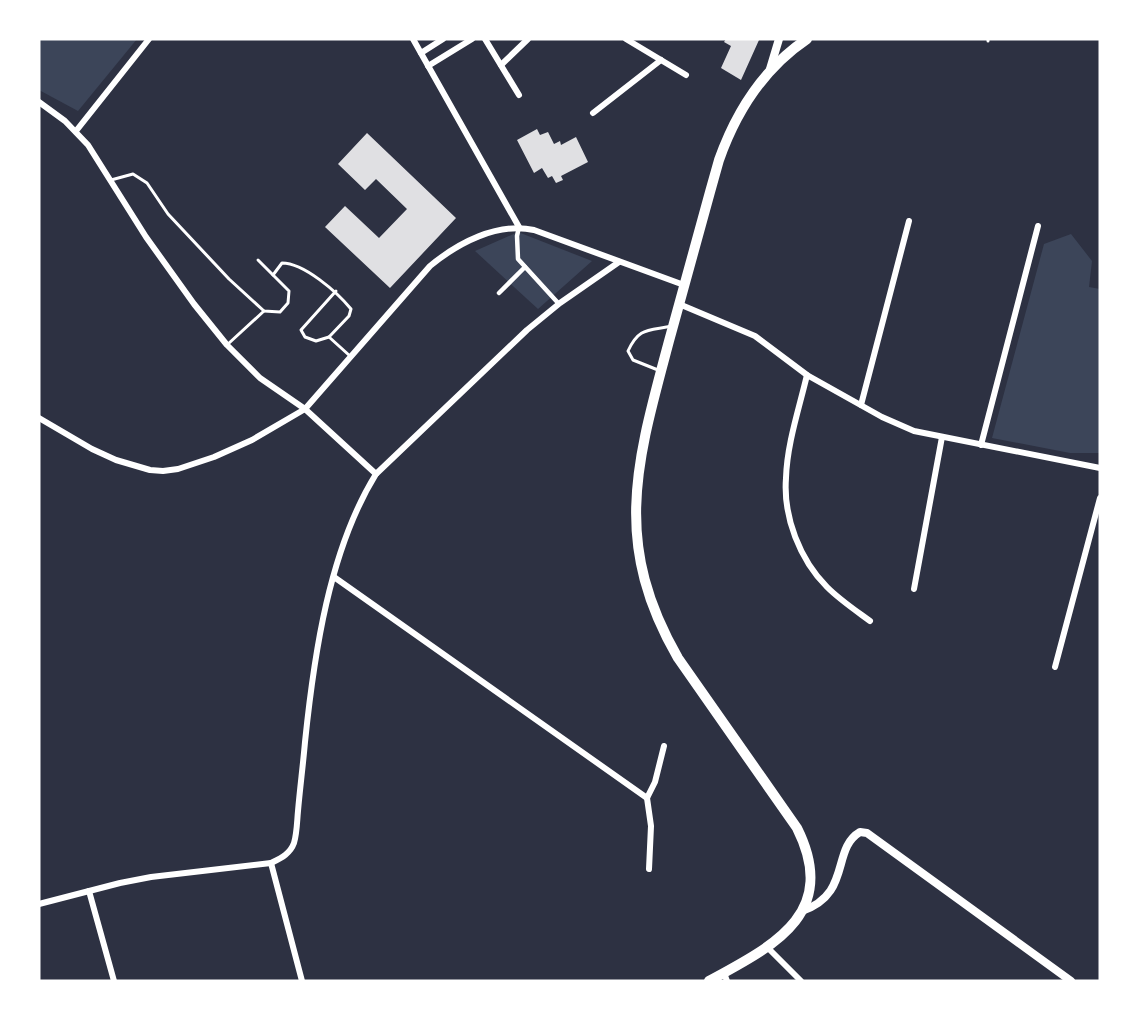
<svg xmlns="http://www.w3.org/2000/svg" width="1139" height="1020" viewBox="0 0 1139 1020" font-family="Quicksand,sans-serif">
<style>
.green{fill:#3c4559}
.building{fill:#e0e0e3}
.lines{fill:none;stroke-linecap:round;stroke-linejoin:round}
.service{stroke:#fff;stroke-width:3}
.pedestrian{stroke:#fff;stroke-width:4.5}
.minor{stroke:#fff;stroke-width:6}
.tertiary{stroke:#fff;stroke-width:8}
.primary{stroke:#fff;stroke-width:10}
</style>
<rect width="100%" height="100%" fill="#2d3142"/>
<g class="green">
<polygon points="39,39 137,39 78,111 39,90"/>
<polygon points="518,232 592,261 538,309 475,251"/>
<polygon points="1071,234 1092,261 1089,287 1100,289 1100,453 1070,453 992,438 1044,244"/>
</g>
<g class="building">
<polygon points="726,39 759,40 741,80 721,68 731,46 724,42"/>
<polygon points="537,129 540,135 548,132 554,144 560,141 561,145 576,137 588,162 561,176 563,180 556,183 552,176 548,178 542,168 534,173 517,140"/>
<polygon points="367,133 456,218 390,288 325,227 345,206 379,238 407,209 376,179 365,190 338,164"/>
</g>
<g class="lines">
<g class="service">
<polyline points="988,39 988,41"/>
<path d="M111,180L133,174L147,183L168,214L229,279L264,311L280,312L288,303L289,291L273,275L282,263C304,263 337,292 351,309L349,316L329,337L350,356"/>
<polyline points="258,260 273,275"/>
<polyline points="329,337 316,341 305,337 301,330 336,291"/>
<polyline points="228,344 264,311"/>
<path d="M658,370L633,360L628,351C639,327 648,331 672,326"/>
</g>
<g class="pedestrian">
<polyline points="519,227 517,236 518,259 559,304"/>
<polyline points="499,293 525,267"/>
</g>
<g class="minor">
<polyline points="413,39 519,227"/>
<polyline points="485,39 519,95"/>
<polyline points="626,39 686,75"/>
<polyline points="421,53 443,39"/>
<polyline points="501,65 528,39"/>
<polyline points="428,66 472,39"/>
<polyline points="39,102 65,121 88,145 146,237 194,304 227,345 260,378 305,409 376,474"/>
<polyline points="593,113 661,60"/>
<polyline points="76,131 149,39"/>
<polyline points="679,304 755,336 807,375 882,417 914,431 1100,468"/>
<path d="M807,375C799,409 787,444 786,478C783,517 800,560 827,587C840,600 855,610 870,621"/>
<polyline points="861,405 909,221"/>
<path d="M39,418L92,449L116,460L150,470L163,471L178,469L214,457L252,440L305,409L430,266C458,243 497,222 534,230L684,285"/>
<polyline points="981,445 1038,226"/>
<polyline points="334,577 647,798"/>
<polyline points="914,589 942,437"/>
<polyline points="1055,667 1100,498"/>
<polyline points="271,863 302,981"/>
<polyline points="649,869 651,826 647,798 655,782 664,746"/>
<polyline points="89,891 114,981"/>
<path d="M39,904L120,883L151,877L271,863C281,858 290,854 294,843C297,833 297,821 298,811C300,788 303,765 305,742C314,655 329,550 376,474L527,330L560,303L619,262"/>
<polyline points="768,948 801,981"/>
<polyline points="724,973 727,981"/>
</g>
<g class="tertiary">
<polyline points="770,69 779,39"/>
<path d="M802,911C852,894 831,849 860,832L867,833L1071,981"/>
</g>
<path class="primary" d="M709,981C773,946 840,914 797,828L678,658C611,542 637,461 669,341C686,280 702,220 719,160C736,112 764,68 807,39"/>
</g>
<rect width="1139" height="1020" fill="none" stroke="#ffffff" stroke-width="81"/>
</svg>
